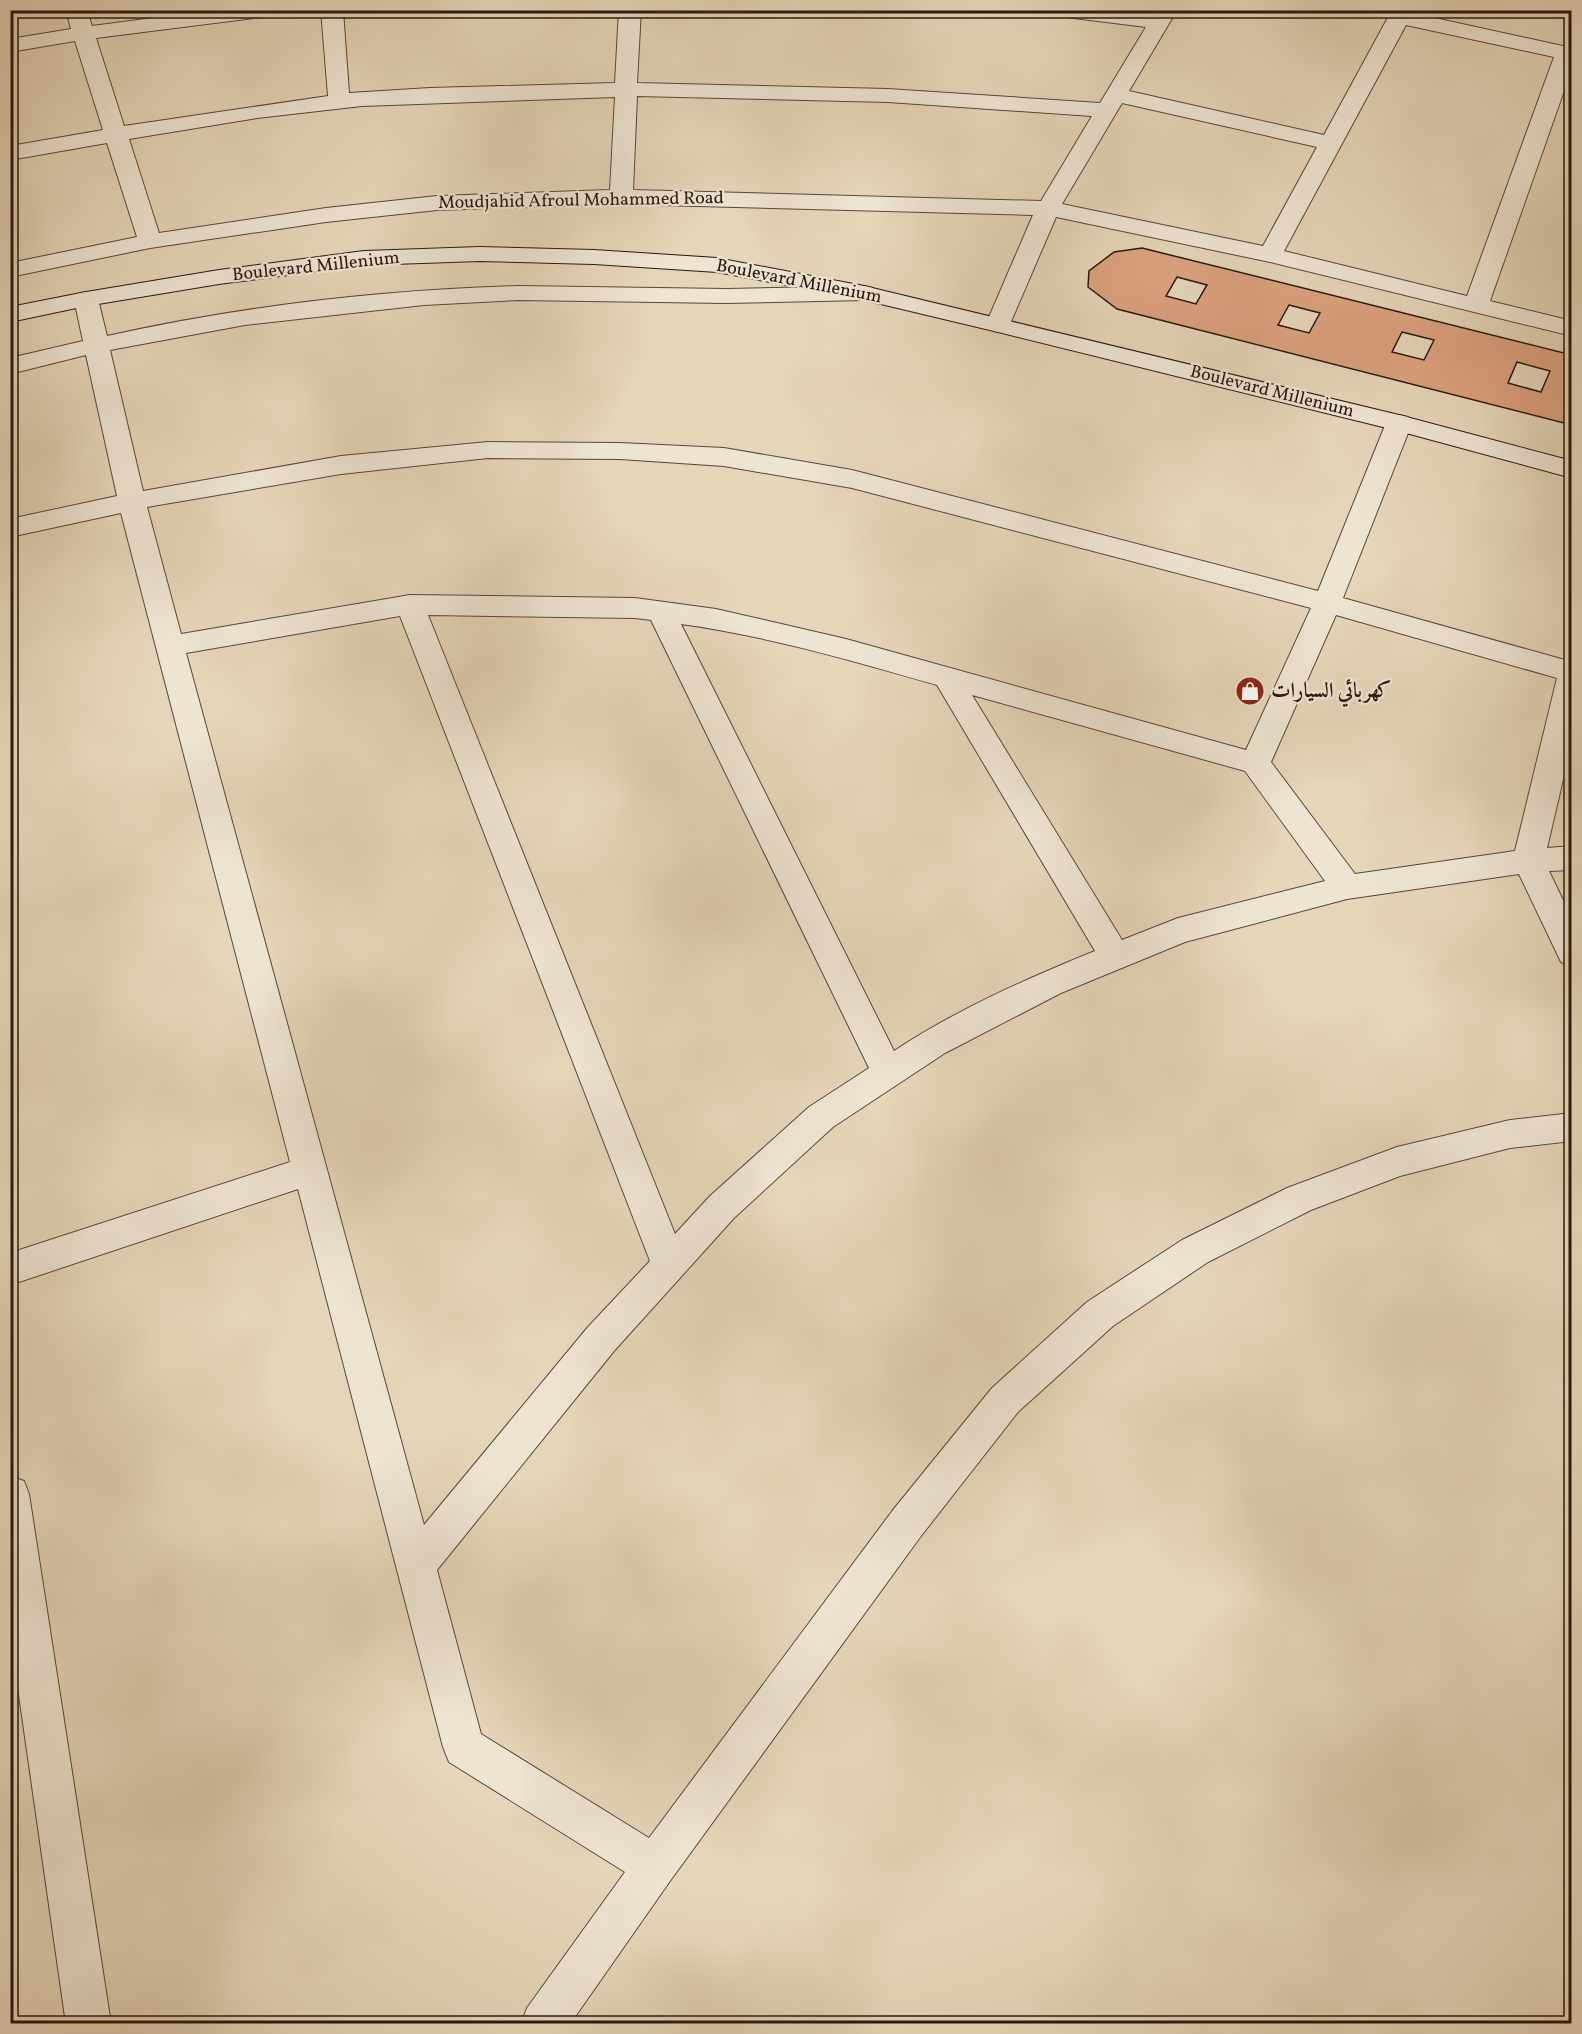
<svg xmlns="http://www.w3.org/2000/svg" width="1582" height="2034" viewBox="0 0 1582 2034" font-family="Vollkorn,Amiri,serif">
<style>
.building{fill:#dba17e;stroke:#291810;stroke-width:1.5;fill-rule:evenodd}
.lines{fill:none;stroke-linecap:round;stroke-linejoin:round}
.street-casing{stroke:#58473a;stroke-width:2}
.secondary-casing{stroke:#291810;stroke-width:2}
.street{fill:#eee4d2;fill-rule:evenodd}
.secondary{fill:#eee4d2;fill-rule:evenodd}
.labels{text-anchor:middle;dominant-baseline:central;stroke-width:4.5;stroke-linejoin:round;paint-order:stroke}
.far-street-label{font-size:18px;fill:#291810;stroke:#eee4d2}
.poi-label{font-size:21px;font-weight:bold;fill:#291810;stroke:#eee4d2;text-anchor:start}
</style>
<rect width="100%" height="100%" fill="#e5d5b9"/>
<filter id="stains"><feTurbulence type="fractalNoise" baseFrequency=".00333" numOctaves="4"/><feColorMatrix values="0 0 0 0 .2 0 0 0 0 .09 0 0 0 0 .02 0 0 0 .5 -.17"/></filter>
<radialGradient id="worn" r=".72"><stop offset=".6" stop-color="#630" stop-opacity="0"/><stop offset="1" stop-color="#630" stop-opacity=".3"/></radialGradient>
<path class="building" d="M1142,248L1572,355V425L1117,309L1088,287L1089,271L1114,252ZM1177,277L1207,285L1196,304L1166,296ZM1289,305L1320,313L1309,333L1278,325ZM1402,332L1434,340L1424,360L1392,352ZM1517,362L1550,371L1541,392L1508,383Z"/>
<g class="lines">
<g class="street-casing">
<g id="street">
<path d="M66,10H87L92,26L214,10H280L277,14L270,16L96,38L124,126L328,96L321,10H343L349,93L430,88L615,83L619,10H641L637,83L888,89L1100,103L1146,27L1058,16L1051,14L1048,10H1116L1153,15L1156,10H1177L1129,91L1324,135L1392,10H1413L1412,13L1572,48V68L1490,301L1572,321V336L1270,262L1056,217L1010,324L1007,329L998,332L989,329L986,324L1033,215L621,204L437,210L326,222L150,248L10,277V263L137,237L107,143L10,160V146L103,130L75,41L10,52V39L71,29ZM1406,25L1554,57L1467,296L1284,251ZM637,96L888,102L1092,116L1041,201L633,190ZM615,97L610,190L437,196L326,208L159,233L129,139L257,118L362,106ZM1122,103L1317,147L1263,246L1062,204Z"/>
<path d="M518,286L726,289L864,286L873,288L876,293L873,298L864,300L726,303L518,300L424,305L245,325L110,350L143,491L341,456L488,442L620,443L724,448L852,470L1318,591L1386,423L1390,417L1399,415L1408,417L1412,423L1343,598L1572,662V741L1547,848L1572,846V870L1549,871L1572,919V966L1561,962L1519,874L1347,899L1185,942L1061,993L945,1053L833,1127L734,1218L614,1351L437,1570L481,1734L649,1838L893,1510L992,1388L1087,1302L1182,1240L1287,1188L1397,1147L1510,1120L1572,1113V1141L1510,1148L1400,1176L1311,1210L1208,1262L1113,1326L1018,1412L921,1536L670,1881L570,2024H521L527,2008L625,1872L449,1762L443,1747L298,1189L10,1285V1253L290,1162L121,513L10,537V519L117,496L86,355L10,374V358L83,341L74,299L77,294L86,292L95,294L98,299L107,336C242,306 380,290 518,286ZM488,458L620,459L724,466L852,488L1311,608L1246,750L846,639L716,609L635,598L410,595L181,634L147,507L341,474ZM428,615L635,618L651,620L869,1068L809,1107L710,1196L675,1234ZM1336,615L1557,678L1515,851L1355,874L1271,762ZM400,616L650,1261L588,1327L424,1525L186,653ZM681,624C768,636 853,661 937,685L1095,951C1026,979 956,1010 894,1051ZM972,695L1245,771L1325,881L1178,918L1122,940Z"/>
<polygon points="10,1476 24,1481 29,1494 111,2024 66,2024 10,1632"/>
</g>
</g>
<g class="secondary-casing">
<polygon id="secondary" points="480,247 594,250 717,258 864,286 1399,415 1572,461 1572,478 1395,430 998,332 864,300 717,272 594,264 480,261 364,265 219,284 86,306 10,322 10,307 86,292 219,270 364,251"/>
</g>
<use href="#street" class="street"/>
<use href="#secondary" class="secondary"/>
</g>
<defs>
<g id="shop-disc" transform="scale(1.5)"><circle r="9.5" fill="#8f2418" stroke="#eee4d2"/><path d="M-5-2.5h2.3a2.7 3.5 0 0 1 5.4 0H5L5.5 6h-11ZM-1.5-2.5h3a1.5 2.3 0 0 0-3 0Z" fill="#fff"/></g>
</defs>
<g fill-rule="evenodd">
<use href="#shop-disc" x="1250" y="691"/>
</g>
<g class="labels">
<g class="far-street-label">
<text transform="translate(581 201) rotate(-1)">Moudjahid Afroul Mohammed Road</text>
<text transform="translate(316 267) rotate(-6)">Boulevard Millenium</text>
<text transform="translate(799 282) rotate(11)">Boulevard Millenium</text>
<text transform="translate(1272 392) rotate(14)">Boulevard Millenium</text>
</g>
<g class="poi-label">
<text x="1271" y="691">كهربائي السيارات</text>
</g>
</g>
<rect width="1582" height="2034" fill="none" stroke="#e5d5b9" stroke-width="36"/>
<rect x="12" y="12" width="1558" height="2010" fill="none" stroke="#291810" stroke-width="3"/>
<rect x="18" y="18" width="1546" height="1998" fill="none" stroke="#291810" stroke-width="1.5"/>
<rect width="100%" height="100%" filter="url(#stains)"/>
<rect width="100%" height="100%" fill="url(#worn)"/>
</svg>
